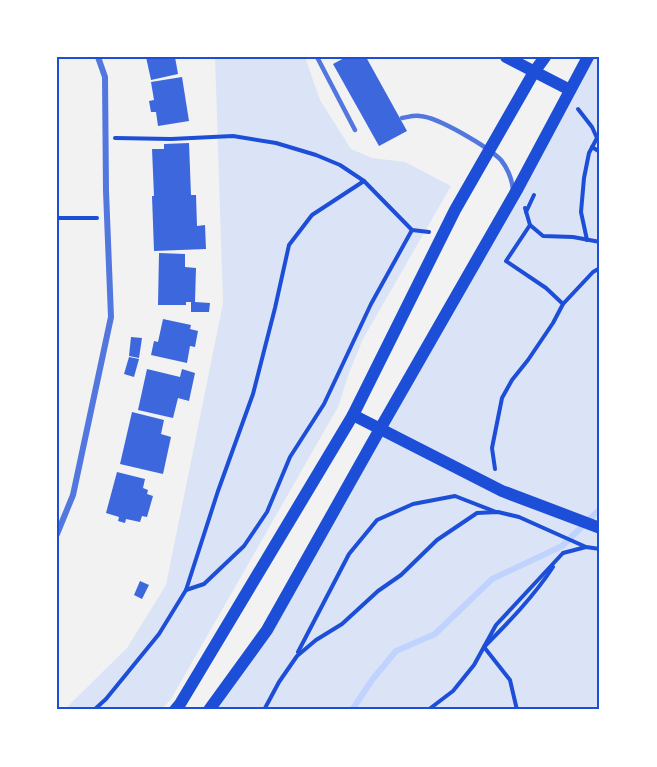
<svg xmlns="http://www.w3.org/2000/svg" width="657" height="767" viewBox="0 0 657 767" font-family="Jost,sans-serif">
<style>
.green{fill:#dbe4f7}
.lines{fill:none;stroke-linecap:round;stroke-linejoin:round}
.stream{stroke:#bfd3fe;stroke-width:6}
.building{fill:#3d67dc}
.path{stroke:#1d4ed8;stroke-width:4}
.service{stroke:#5277de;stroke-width:4.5}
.minor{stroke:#5277de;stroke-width:6}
.secondary{stroke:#1d4ed8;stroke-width:12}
.neatline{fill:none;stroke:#1d4ed8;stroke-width:2}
</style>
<rect width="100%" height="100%" fill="#f2f2f2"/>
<g class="green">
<polygon points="215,57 305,57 320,100 351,149 372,158 405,162 451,186 363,339 349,373 338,407 171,699 161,710 64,710 127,648 166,585 223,303"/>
<polygon points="588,57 600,57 600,710 209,710 267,630"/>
</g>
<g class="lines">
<polyline class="stream" points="352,710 372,680 396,651 435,634 492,579 562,546 600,509"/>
</g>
<g class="building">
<polygon points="146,57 175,57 178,74 151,80"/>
<polygon points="346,57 366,57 407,131 379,146 333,64"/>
<polygon points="182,77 189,121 158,126 156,112 151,112 149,101 154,100 151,82"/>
<polygon points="189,143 191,195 196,195 197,226 205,225 206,249 154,251 152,196 154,196 152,149 164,149 164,144"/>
<polygon points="159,253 185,254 185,267 196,268 195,302 210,303 209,312 191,312 191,302 186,302 186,305 158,305"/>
<polygon points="163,319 191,325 190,329 198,331 195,347 190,346 187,363 151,355 154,341 158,342"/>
<polygon points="131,337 142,338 139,358 129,356"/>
<polygon points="129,357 139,359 134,377 124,374"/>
<polygon points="147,369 180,377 182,369 195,373 189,401 178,398 173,418 138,410"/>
<polygon points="132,412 164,420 161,434 171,437 163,474 120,464"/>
<polygon points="117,472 145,479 143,488 148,490 147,494 153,496 147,517 142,516 140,522 126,519 125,523 118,521 119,517 106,513"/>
<polygon points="140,581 149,585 142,599 134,595"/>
</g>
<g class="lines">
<g class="path">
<polyline points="578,109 592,127 597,138 589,153 584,178 581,212 587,240"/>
<polyline points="115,138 171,139 233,136 276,143 316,155 340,165 364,181 412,230 429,232"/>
<polyline points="592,147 600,152"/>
<polyline points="526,212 534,195"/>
<polyline points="57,218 97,218"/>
<polyline points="530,225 543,236 573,237 600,242"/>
<polyline points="563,304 593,272 600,268"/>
<polyline points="495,469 492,448 502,398 512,380 528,360 553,323 563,304 546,288 506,261 530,225 525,208"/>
<polyline points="186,590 204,584 244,546 267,512 290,457 324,404 371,304 412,230"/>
<polyline points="298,652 349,554 377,520 413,504 455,496 496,512"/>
<polyline points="94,710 106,699 159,634 186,590 218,491 253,394 275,308 289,245 312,215 364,181"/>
<polyline points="264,710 279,682 297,656 316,640 342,624 378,591 401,575 437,540 477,513 498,512 519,517 586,547"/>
<polyline points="428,710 453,691 474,665 496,625 563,553 586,547 600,549"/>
<path d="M517,710L510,680L484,647C509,622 534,596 553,567"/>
</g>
<g class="service">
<polyline points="317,57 355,130"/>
<path d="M402,118C408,117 414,115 420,116C438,117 488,147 501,160C508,169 512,179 513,190"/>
</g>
<polyline class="minor" points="57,534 73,495 111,317 106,191 105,77 98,57"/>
<g class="secondary">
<polyline points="506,57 570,90"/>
<polyline points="353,415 502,491 600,528"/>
<polyline points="175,710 180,704 353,415 455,210 534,72 545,57"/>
<polyline points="209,710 267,630 380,429 518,188 588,57"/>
</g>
</g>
<rect width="657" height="767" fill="none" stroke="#ffffff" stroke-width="117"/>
<rect x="58" y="58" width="540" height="650" class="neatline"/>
</svg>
